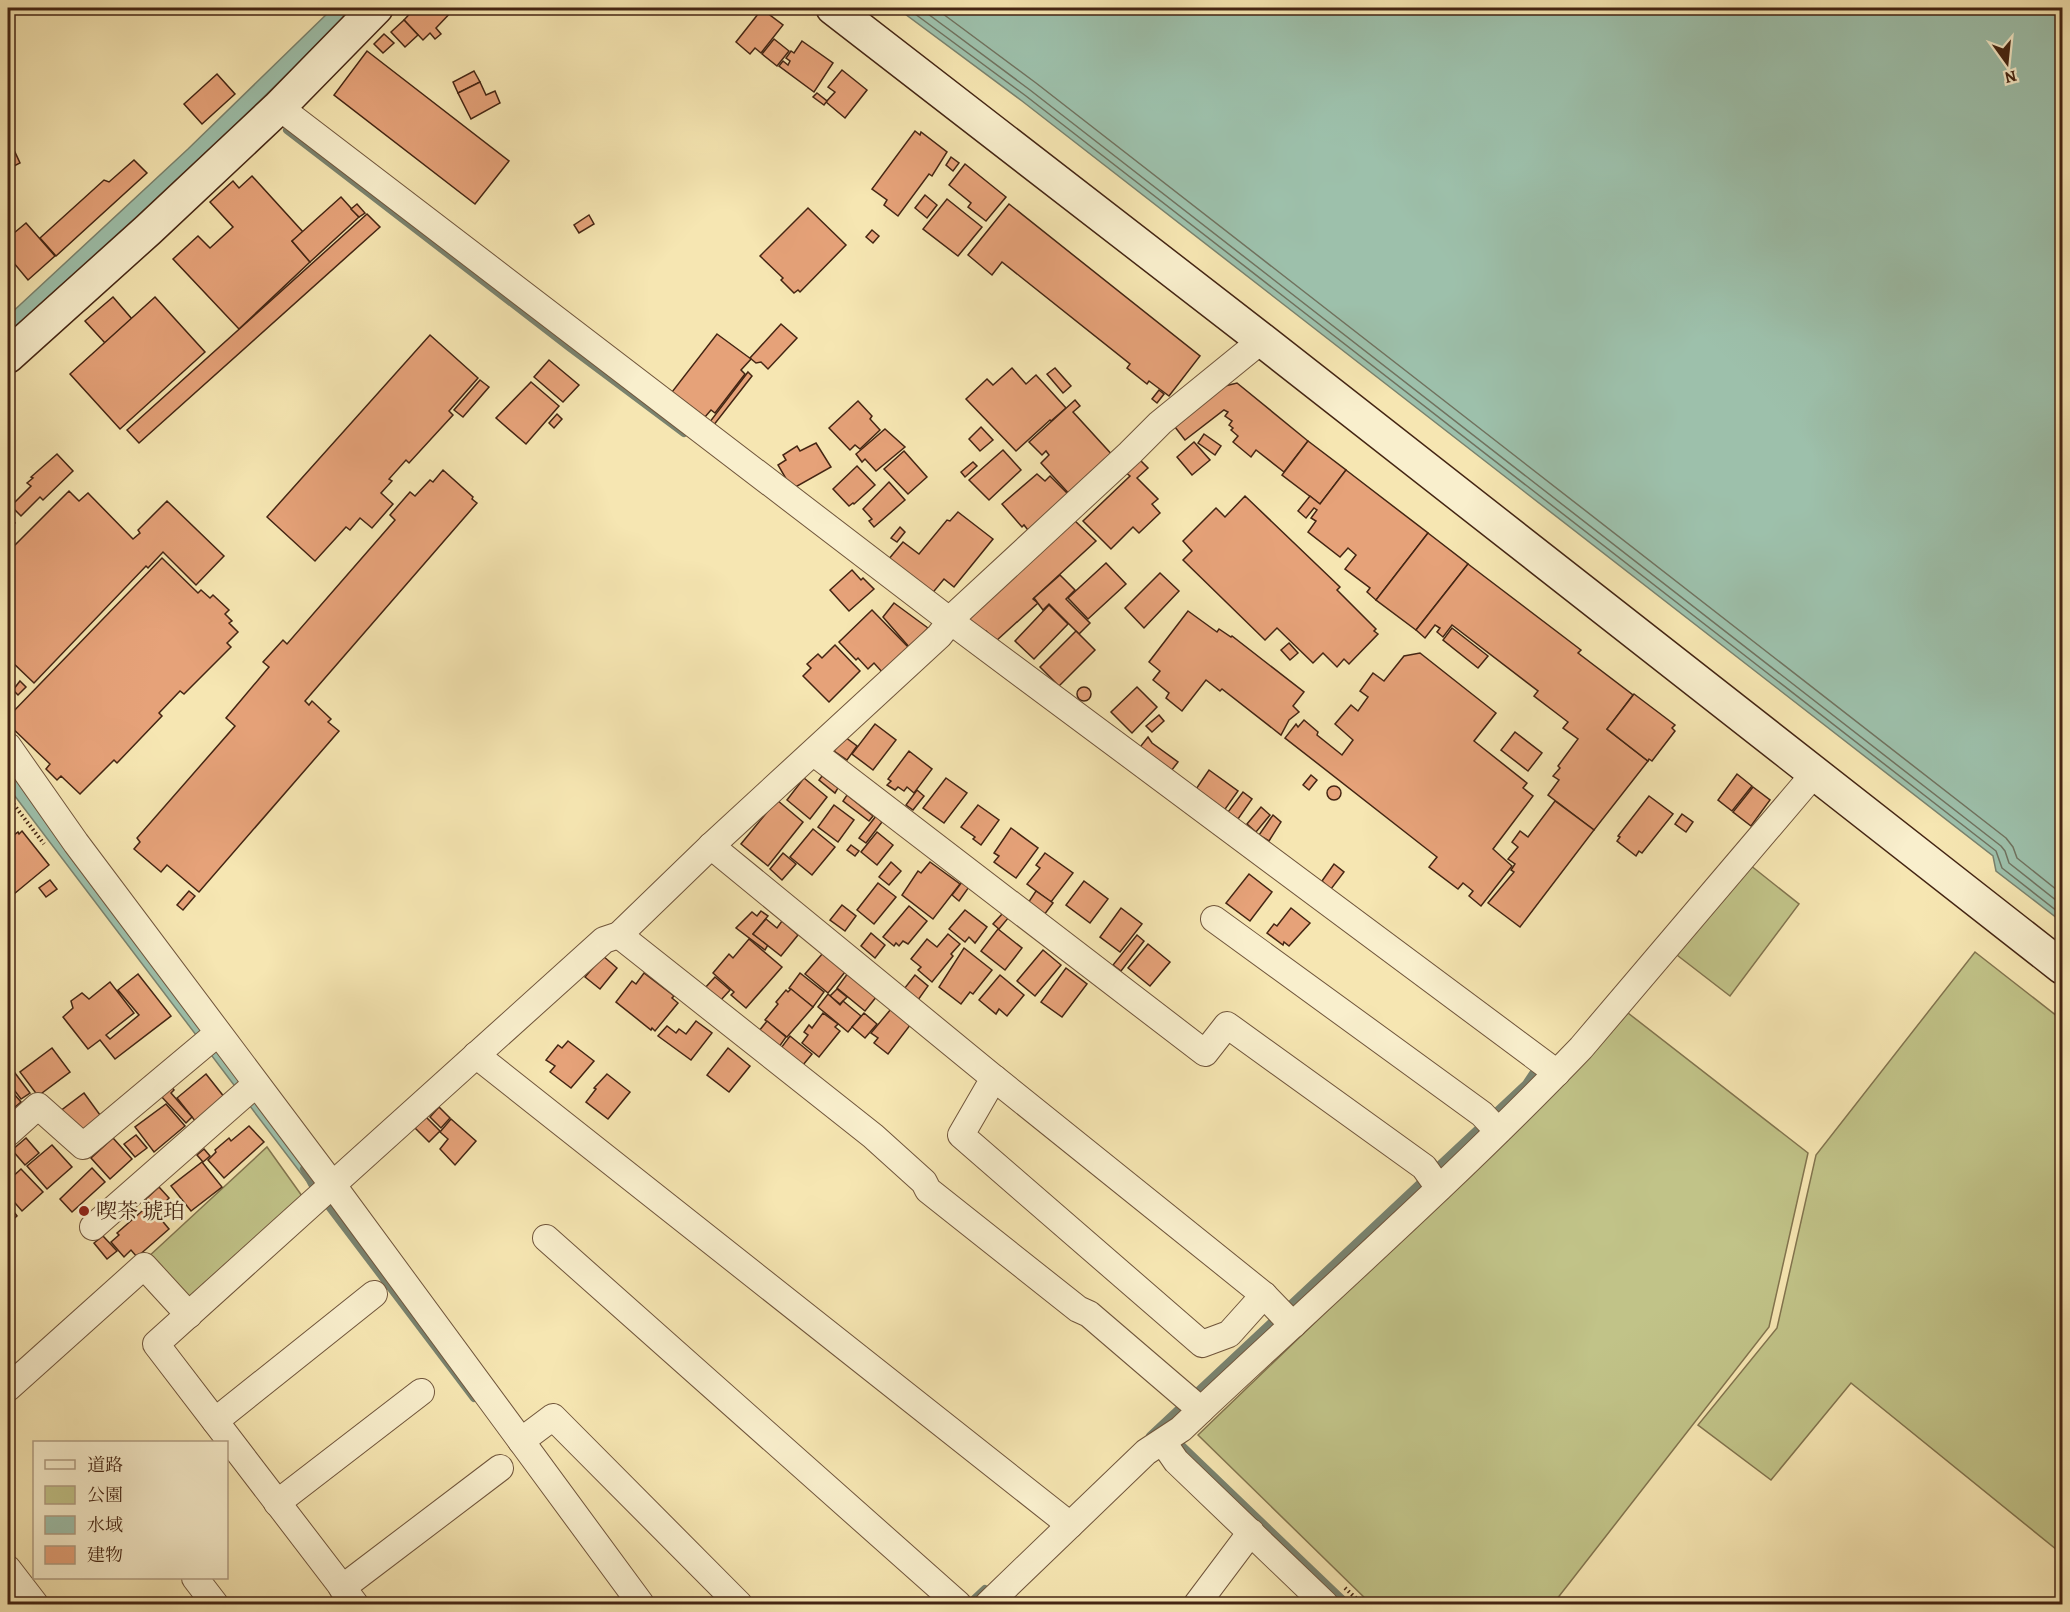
<svg xmlns="http://www.w3.org/2000/svg" width="2070" height="1612" viewBox="0 0 2070 1612" font-family="Alegreya,'Noto Serif JP',serif">
<style>
.green{fill:#c1c388;stroke:#82744e;stroke-width:1.5}
.water{fill:#9dc0ab;stroke:#79826e;stroke-width:1.5}
.lines{fill:none;stroke-linecap:round;stroke-linejoin:round}
.shore{stroke:#70725f;stroke-width:1.5}
.stream{stroke:#79826e;stroke-width:8}
.building{fill:#e6a279;stroke:#442513;stroke-width:1.5}
.street-casing{stroke:#70553b;stroke-width:28}
.secondary-casing{stroke:#442513;stroke-width:36}
.path{stroke:#442513;stroke-width:4;stroke-dasharray:1.5 3;stroke-linecap:butt}
.street{stroke:#f9efcd;stroke-width:26}
.secondary{stroke:#f9efcd;stroke-width:33}
.poi-dot{fill:#8f2418;stroke:#f9efcd;stroke-width:2}
.labels{text-anchor:middle;dominant-baseline:central;stroke-width:5;stroke-linejoin:round;paint-order:stroke}
.poi-label{font-size:21px;fill:#442513;stroke:#f9efcd;text-anchor:start}
</style>
<rect width="100%" height="100%" fill="#f6e6b2"/>
<filter id="stains"><feTurbulence type="fractalNoise" baseFrequency=".00333" numOctaves="4"/><feColorMatrix values="0 0 0 0 .2 0 0 0 0 .09 0 0 0 0 .02 0 0 0 .5 -.17"/></filter>
<radialGradient id="worn" r=".72"><stop offset=".6" stop-color="#630" stop-opacity="0"/><stop offset="1" stop-color="#630" stop-opacity=".3"/></radialGradient>
<g class="green">
<polygon points="1750,865 1799,904 1730,996 1673,952"/>
<polygon points="1975,952 2062,1020 2062,1554 1851,1383 1771,1480 1698,1425 1777,1328 1816,1155"/>
<polygon points="1628,1013 1808,1153 1769,1327 1553,1604 1371,1604 1198,1435 1568,1079"/>
<polygon points="267,1147 302,1196 185,1304 147,1258"/>
</g>
<g class="water">
<polygon points="333,8 355,8 197,162 8,336 8,316 188,149"/>
<polygon points="897,8 2062,8 2062,922 1996,871 1993,856 1022,101"/>
<polygon points="8,767 313,1174 306,1180 8,787"/>
</g>
<g class="lines">
<g class="shore">
<polyline points="907,8 1026,96 1996,851 2002,868 2062,915"/>
<polyline points="920,8 1030,90 2001,846 2005,851 2009,863 2062,905"/>
<polyline points="935,8 1036,83 2006,838 2013,847 2017,858 2062,894"/>
</g>
<g class="stream">
<polyline points="287,130 569,347 684,433"/>
<polyline points="304,1169 312,1184 474,1398"/>
<polyline points="1150,1436 1526,1084 1536,1069 1530,1065"/>
<polyline points="1181,1445 1347,1604"/>
<polyline points="969,1604 985,1589"/>
</g>
</g>
<g class="building">
<polygon points="415,8 455,8 436,28 441,34 435,39 430,33 423,40 404,20"/>
<polygon points="762,9 783,25 761,53 755,48 750,54 736,42"/>
<polygon points="404,20 418,35 405,47 391,32"/>
<polygon points="384,34 394,43 383,53 374,44"/>
<polygon points="774,39 789,51 777,66 762,54"/>
<polygon points="802,41 833,63 814,92 779,66 783,61 788,65 790,61 786,58 791,51 794,53"/>
<polygon points="367,51 509,161 475,204 334,95"/>
<polygon points="842,70 867,90 845,118 826,102 835,92 828,87"/>
<polygon points="474,71 480,82 458,93 453,82"/>
<polygon points="217,74 235,94 202,124 184,104"/>
<polygon points="480,82 486,95 495,91 500,103 471,119 458,93"/>
<polygon points="817,93 827,101 824,105 813,97"/>
<polygon points="915,131 920,135 921,132 947,152 932,176 929,174 898,216 884,205 887,200 872,189"/>
<polygon points="8,137 20,163 8,169 12,176 8,178"/>
<polygon points="951,157 959,163 953,171 946,165"/>
<polygon points="134,160 147,173 56,256 40,238 104,180 109,182"/>
<polygon points="965,164 1006,197 986,221 968,207 971,203 949,185"/>
<polygon points="252,176 303,232 292,241 310,262 239,329 173,259 198,236 210,248 233,227 210,202 233,181 239,188"/>
<polygon points="925,195 937,205 927,218 915,208"/>
<polygon points="341,197 359,217 310,262 292,241"/>
<polygon points="947,199 982,227 958,256 923,229"/>
<polygon points="357,204 365,213 359,217 351,209"/>
<polygon points="1009,204 1200,356 1169,396 1149,381 1147,384 1127,368 1130,364 1002,262 992,275 968,255"/>
<polygon points="808,208 846,245 800,292 798,290 794,293 781,280 783,278 760,256"/>
<polygon points="367,214 380,227 139,443 127,430"/>
<polygon points="589,215 594,224 579,233 574,225"/>
<polygon points="26,223 55,256 28,280 8,256 8,238"/>
<polygon points="872,230 879,236 873,243 866,237"/>
<polygon points="113,297 132,319 105,343 85,321"/>
<polygon points="155,297 205,352 120,429 70,374"/>
<polygon points="781,324 797,338 768,369 761,362 756,363 750,358"/>
<polygon points="717,334 751,359 741,370 745,374 715,413 711,410 705,417 672,392"/>
<polygon points="430,335 478,378 449,411 453,415 409,463 406,460 389,479 392,481 381,493 393,504 372,528 360,518 350,530 346,527 315,561 267,517"/>
<polygon points="549,360 579,385 563,402 534,377"/>
<polygon points="1012,368 1026,384 1036,375 1066,408 1051,421 1050,420 1016,451 966,399 987,379 993,385"/>
<polygon points="1055,368 1071,386 1063,393 1047,374"/>
<polygon points="748,372 752,376 713,426 709,423"/>
<polygon points="480,380 489,387 463,417 454,410"/>
<polygon points="531,382 559,406 526,444 496,418"/>
<polygon points="1237,383 1308,441 1284,472 1256,450 1251,457 1233,442 1238,436 1231,430 1233,428 1229,425 1232,421 1225,416 1228,412 1224,410 1185,440 1175,427 1225,386"/>
<polygon points="1159,390 1164,394 1157,403 1152,399"/>
<polygon points="1075,400 1080,406 1073,412 1115,458 1072,497 1041,463 1049,455 1046,451 1042,455 1029,442"/>
<polygon points="858,401 872,416 870,419 880,430 860,449 855,445 850,450 829,428"/>
<polygon points="557,414 562,419 554,428 549,423"/>
<polygon points="981,427 993,440 980,451 969,439"/>
<polygon points="885,429 905,447 876,471 865,459 862,462 856,454"/>
<polygon points="1204,434 1221,446 1215,455 1198,443"/>
<polygon points="1308,441 1346,470 1320,504 1282,475"/>
<polygon points="1194,442 1210,460 1192,475 1177,457"/>
<polygon points="816,443 831,467 792,489 778,465 786,460 783,455 797,446 800,451"/>
<polygon points="1003,450 1021,470 989,500 969,480"/>
<polygon points="904,451 927,477 908,494 884,469"/>
<polygon points="57,454 73,471 43,500 40,497 21,516 11,506 31,486 27,483 33,478 31,477"/>
<polygon points="1139,459 1148,468 1137,478 1158,499 1152,504 1160,513 1139,533 1133,527 1111,549 1083,521 1130,476 1125,472"/>
<polygon points="973,462 977,466 965,477 961,472"/>
<polygon points="857,466 875,485 854,504 853,503 849,506 833,489"/>
<polygon points="443,470 473,497 472,499 477,503 305,701 309,705 312,701 331,719 328,722 339,731 199,892 167,865 161,872 134,849 140,842 137,838 235,726 226,718 269,667 263,662 283,640 287,644 395,520 390,515 410,492 415,496 430,480 433,482"/>
<polygon points="1346,470 1428,533 1376,600 1367,592 1370,588 1345,569 1356,555 1348,548 1340,557 1308,532 1316,521 1311,518 1317,510 1314,508 1306,518 1298,511 1310,496 1320,504"/>
<polygon points="1037,474 1045,481 1050,476 1073,499 1031,534 1024,525 1022,527 1002,504"/>
<polygon points="889,482 905,500 874,527 869,521 872,519 863,509"/>
<polygon points="69,491 79,501 88,493 133,539 140,533 138,530 167,501 224,556 196,585 163,552 148,568 146,566 34,683 13,663 8,670 8,551 9,551"/>
<polygon points="1245,496 1340,587 1337,590 1376,629 1374,631 1378,634 1349,664 1344,659 1337,667 1323,653 1313,663 1277,628 1265,640 1183,560 1192,551 1183,541 1216,508 1225,517"/>
<polygon points="958,512 993,539 954,587 944,579 930,596 888,560 903,542 919,554 947,520 950,521"/>
<polygon points="8,514 15,523 8,530"/>
<polygon points="1074,520 1096,541 1033,599 1038,603 996,641 986,631 980,637 963,618"/>
<polygon points="900,527 905,532 897,542 891,538"/>
<polygon points="1428,533 1468,564 1416,630 1376,600"/>
<polygon points="162,558 198,593 201,590 210,598 213,595 229,610 225,614 232,621 229,623 238,632 227,643 231,647 184,694 180,691 159,713 162,716 117,763 114,760 80,794 61,776 57,780 46,769 50,764 8,724 8,717"/>
<polygon points="1106,563 1126,584 1088,619 1068,598"/>
<polygon points="1468,564 1581,650 1578,653 1633,695 1607,729 1648,761 1594,830 1548,795 1559,780 1553,776 1560,768 1558,766 1578,739 1563,728 1568,722 1534,696 1538,691 1452,625 1443,637 1437,632 1440,628 1435,625 1425,638 1416,630"/>
<polygon points="852,570 861,580 863,578 874,589 849,611 830,590"/>
<polygon points="1160,573 1179,591 1144,628 1125,608"/>
<polygon points="1060,575 1075,590 1066,599 1090,623 1079,634 1049,604 1043,610 1034,598"/>
<polygon points="894,603 928,628 910,648 883,617"/>
<polygon points="1049,605 1068,624 1034,659 1015,641"/>
<polygon points="872,610 909,648 883,673 874,663 868,669 858,658 856,660 839,642"/>
<polygon points="1188,611 1217,632 1219,629 1231,637 1232,636 1304,692 1293,706 1299,712 1289,720 1281,735 1222,689 1220,691 1206,680 1182,711 1166,698 1169,693 1153,680 1160,671 1149,662"/>
<polygon points="1452,628 1488,656 1478,668 1443,640"/>
<polygon points="1076,631 1095,650 1059,686 1040,667"/>
<polygon points="1289,643 1298,653 1290,660 1281,650"/>
<polygon points="835,645 860,671 829,702 803,676 811,668 807,664 818,654 822,658"/>
<polygon points="1420,653 1496,713 1474,741 1527,783 1523,788 1533,796 1493,849 1512,866 1481,906 1469,896 1473,891 1463,883 1458,889 1429,867 1437,857 1285,738 1296,724 1298,727 1304,720 1318,732 1317,735 1342,755 1353,740 1335,724 1351,705 1358,711 1368,697 1360,691 1373,673 1384,681 1404,656"/>
<polygon points="20,681 26,687 18,695 13,690"/>
<polygon points="1137,687 1157,707 1132,733 1111,712"/>
<circle cx="1084" cy="694" r="7"/>
<polygon points="1634,694 1675,725 1672,728 1675,731 1652,761 1649,759 1648,761 1607,729"/>
<polygon points="1159,715 1164,721 1152,732 1146,726"/>
<polygon points="875,724 896,740 873,770 852,754"/>
<polygon points="1515,732 1542,753 1528,771 1501,750"/>
<polygon points="845,737 857,746 847,760 834,751"/>
<polygon points="1148,737 1152,743 1178,762 1168,775 1137,751"/>
<polygon points="909,751 932,769 914,793 907,787 904,791 898,787 895,790 887,785 891,781 888,779"/>
<polygon points="1209,770 1238,791 1223,812 1194,792"/>
<polygon points="1737,774 1752,786 1732,811 1718,800"/>
<polygon points="1311,775 1317,780 1309,790 1303,785"/>
<polygon points="822,776 838,788 835,793 819,780"/>
<polygon points="804,778 827,797 810,819 787,800"/>
<polygon points="946,778 967,793 944,823 923,808"/>
<circle cx="1334" cy="793" r="7"/>
<polygon points="1753,787 1770,800 1751,826 1733,812"/>
<polygon points="917,790 924,796 913,810 906,805"/>
<polygon points="1243,792 1252,799 1238,819 1228,812"/>
<polygon points="847,795 873,816 869,821 843,801"/>
<polygon points="1649,796 1673,814 1642,853 1639,851 1636,856 1617,841 1620,837 1618,836"/>
<polygon points="777,800 803,822 768,866 741,844"/>
<polygon points="1555,801 1594,830 1520,927 1488,903 1514,872 1511,870 1515,864 1508,859 1518,847 1512,842 1520,831 1528,837"/>
<polygon points="834,805 854,820 838,842 818,827"/>
<polygon points="978,805 999,820 981,845 973,839 975,837 961,827"/>
<polygon points="1261,807 1270,815 1256,832 1247,824"/>
<polygon points="1682,814 1693,822 1686,832 1675,824"/>
<polygon points="1273,815 1281,822 1269,841 1259,835"/>
<polygon points="876,816 882,822 866,843 859,838"/>
<polygon points="1011,828 1038,848 1016,878 994,862 999,856 994,853"/>
<polygon points="813,829 835,847 812,875 790,857"/>
<polygon points="22,831 49,865 8,899 8,840 18,832 19,834"/>
<polygon points="877,832 893,845 877,865 861,852"/>
<polygon points="851,845 859,851 855,856 847,850"/>
<polygon points="783,853 796,864 782,880 770,869"/>
<polygon points="1045,853 1073,873 1051,902 1027,884 1040,868 1036,865"/>
<polygon points="891,862 901,871 889,885 879,877"/>
<polygon points="930,862 960,884 933,919 902,895 918,871 921,873"/>
<polygon points="1334,864 1344,872 1331,889 1322,881"/>
<polygon points="1249,874 1272,892 1250,921 1226,903"/>
<polygon points="50,880 57,889 46,897 39,888"/>
<polygon points="1084,881 1108,899 1090,923 1066,905"/>
<polygon points="962,882 969,887 959,901 952,895"/>
<polygon points="878,883 896,897 874,924 857,910"/>
<polygon points="189,891 195,896 183,910 177,905"/>
<polygon points="1036,891 1053,903 1044,915 1028,903"/>
<polygon points="842,905 856,916 845,931 830,920"/>
<polygon points="909,906 927,921 908,944 903,941 899,946 896,943 894,946 883,937"/>
<polygon points="1121,908 1142,924 1120,952 1100,937"/>
<polygon points="1291,908 1310,923 1289,946 1284,942 1283,945 1267,933 1274,924 1277,926"/>
<polygon points="965,910 987,927 975,943 969,937 965,942 949,929"/>
<polygon points="761,911 768,916 753,934 768,945 765,950 736,928 752,912 757,916"/>
<polygon points="1003,913 1009,917 999,929 993,924"/>
<polygon points="766,919 777,928 782,921 798,935 781,956 753,934"/>
<polygon points="998,929 1022,948 1005,970 981,951"/>
<polygon points="871,933 885,945 875,958 861,946"/>
<polygon points="948,934 960,944 951,954 953,956 932,982 918,970 921,967 911,959 927,939 937,947"/>
<polygon points="1137,935 1144,941 1121,971 1113,965"/>
<polygon points="749,939 782,967 746,1008 731,995 734,992 713,973 729,954 733,958"/>
<polygon points="1148,944 1170,962 1150,986 1128,968"/>
<polygon points="964,948 992,970 973,994 970,992 961,1004 939,987"/>
<polygon points="1043,950 1061,965 1035,996 1017,981"/>
<polygon points="823,953 845,972 828,993 805,974"/>
<polygon points="603,956 617,968 600,989 585,977"/>
<polygon points="1066,968 1087,984 1062,1017 1041,1002"/>
<polygon points="644,973 674,996 672,998 678,1003 655,1031 652,1028 651,1030 616,1002 632,981 636,984"/>
<polygon points="800,973 824,992 813,1007 789,988"/>
<polygon points="848,973 877,996 865,1011 837,988"/>
<polygon points="138,974 171,1016 115,1059 100,1040 88,1049 63,1017 73,1008 71,1001 82,993 89,999 110,982 134,1013 106,1035 110,1039 139,1015 118,990"/>
<polygon points="915,975 928,986 918,1000 904,989"/>
<polygon points="1000,975 1024,995 1007,1016 999,1009 996,1014 979,1000"/>
<polygon points="715,977 730,990 720,1001 705,988"/>
<polygon points="791,989 813,1007 787,1037 765,1020 778,1004 776,1002 786,990 788,992"/>
<polygon points="837,989 847,997 840,1004 830,996"/>
<polygon points="828,994 840,1005 843,1001 861,1016 848,1032 818,1007"/>
<polygon points="891,1009 911,1024 888,1054 874,1043 878,1038 871,1033"/>
<polygon points="823,1013 838,1024 835,1027 840,1031 819,1057 802,1043 808,1035 804,1032 809,1025 812,1028"/>
<polygon points="864,1013 877,1024 865,1038 852,1027"/>
<polygon points="696,1021 712,1033 691,1060 658,1036 667,1026 676,1033 679,1029 686,1034"/>
<polygon points="767,1021 786,1037 779,1047 759,1031"/>
<polygon points="790,1036 812,1054 803,1065 781,1048"/>
<polygon points="568,1041 594,1061 571,1088 550,1072 555,1066 546,1060 558,1045 562,1048"/>
<polygon points="52,1048 70,1072 38,1096 20,1072"/>
<polygon points="728,1048 750,1066 729,1092 707,1075"/>
<polygon points="15,1073 30,1093 21,1099 8,1082 8,1078"/>
<polygon points="206,1074 225,1098 196,1122 177,1098"/>
<polygon points="607,1074 630,1092 608,1119 586,1102 596,1089 594,1088"/>
<polygon points="170,1085 174,1090 171,1093 192,1117 186,1123 160,1095"/>
<polygon points="8,1087 21,1102 8,1113"/>
<polygon points="84,1093 103,1119 74,1140 55,1115"/>
<polygon points="166,1104 185,1126 154,1152 135,1127"/>
<polygon points="439,1107 450,1118 441,1128 430,1117"/>
<polygon points="426,1117 440,1131 429,1142 415,1128"/>
<polygon points="451,1119 476,1141 455,1165 440,1149 448,1139 440,1132"/>
<polygon points="249,1126 264,1142 224,1178 208,1160 216,1152 215,1150 229,1138 231,1141"/>
<polygon points="136,1135 147,1148 135,1157 124,1144"/>
<polygon points="26,1138 39,1153 25,1165 12,1150"/>
<polygon points="113,1138 132,1159 110,1179 91,1158"/>
<polygon points="52,1145 72,1167 47,1189 27,1166"/>
<polygon points="204,1149 210,1156 203,1162 197,1155"/>
<polygon points="202,1162 222,1187 191,1211 171,1186"/>
<polygon points="92,1168 105,1182 72,1212 60,1199"/>
<polygon points="21,1169 43,1192 22,1211 8,1195 8,1181"/>
<polygon points="159,1187 169,1198 162,1206 169,1213 164,1218 146,1199"/>
<polygon points="8,1204 17,1216 8,1224"/>
<polygon points="149,1205 169,1229 137,1257 131,1250 124,1257 111,1242 119,1235 117,1233"/>
<polygon points="103,1236 117,1251 107,1259 94,1243"/>
</g>
<g class="lines">
<g class="street-casing">
<g id="street">
<polyline points="279,107 957,626 1557,1073"/>
<polyline points="8,746 76,843 332,1184 641,1604"/>
<polyline points="814,753 1205,1053 1227,1025 1424,1167 1439,1188"/>
<polyline points="711,846 994,1078 961,1135 1202,1344 1229,1334 1264,1295"/>
<polyline points="1214,919 1482,1114 1498,1131"/>
<polyline points="619,935 873,1136 924,1182 928,1190 1078,1309 1089,1314 1201,1410"/>
<polyline points="476,1055 1070,1525"/>
<polyline points="994,1078 1264,1295 1293,1325"/>
<polyline points="8,1133 38,1106 83,1146 218,1033"/>
<polyline points="93,1227 256,1084"/>
<polyline points="546,1238 958,1604"/>
<polyline points="8,1388 144,1266 189,1315"/>
<polyline points="215,1421 374,1294"/>
<polyline points="521,1441 553,1417 739,1604"/>
<polyline points="1163,1442 1176,1461 1325,1604"/>
<polyline points="277,1503 421,1392"/>
<polyline points="8,1569 35,1604"/>
<polyline points="195,1578 215,1604"/>
<polyline points="342,1588 500,1468"/>
<polyline points="355,1604 156,1344 604,940 619,935 711,846 939,636 957,613 1130,453 1160,423 1262,340"/>
<path d="M988,1604L1146,1452L1181,1429L1201,1410C1329,1290 1460,1174 1581,1048L1814,774"/>
<polyline points="1197,1604 1251,1532"/>
</g>
</g>
<g class="secondary-casing">
<g id="secondary">
<polyline points="833,8 1262,340 2062,967"/>
<polyline points="8,356 148,230 279,107 376,8"/>
</g>
</g>
<g class="path">
<polyline points="8,797 44,844"/>
<polyline points="1345,1588 1362,1604"/>
</g>
<use href="#street" class="street"/>
<use href="#secondary" class="secondary"/>
</g>
<circle class="poi-dot" cx="84" cy="1211" r="6"/>
<g class="labels">
<g class="poi-label">
<text x="96" y="1211">喫茶 琥珀</text>
</g>
</g>
<rect width="2070" height="1612" fill="none" stroke="#f6e6b2" stroke-width="30"/>
<rect x="9" y="9" width="2052" height="1594" fill="none" stroke="#442513" stroke-width="3"/>
<rect x="15" y="15" width="2040" height="1582" fill="none" stroke="#442513" stroke-width="1.5"/>
<rect x="33" y="1441" width="195" height="138" fill="#f9efcd" stroke="#b19e83" stroke-width="1.5"/>
<rect x="45" y="1460" width="30" height="9" fill="#f9efcd" stroke="#b19e83" stroke-width="1.5"/>
<text x="87" y="1471" font-size="18" fill="#442513">道路</text>
<rect x="45" y="1486" width="30" height="18" fill="#c1c388" stroke="#b19e83" stroke-width="1.5"/>
<text x="87" y="1501" font-size="18" fill="#442513">公園</text>
<rect x="45" y="1516" width="30" height="18" fill="#9dc0ab" stroke="#b19e83" stroke-width="1.5"/>
<text x="87" y="1531" font-size="18" fill="#442513">水域</text>
<rect x="45" y="1546" width="30" height="18" fill="#e6a279" stroke="#b19e83" stroke-width="1.5"/>
<text x="87" y="1561" font-size="18" fill="#442513">建物</text>
<g transform="translate(2007 63) rotate(165)" stroke="#f9efcd" stroke-width="4.5" paint-order="stroke">
<path d="M0-4.5L10 22L0 15L-10 22Z" fill="#442513"/>
<text y="-9" font-size="16" font-weight="bold" text-anchor="middle" fill="#442513">N</text>
</g>
<rect width="100%" height="100%" filter="url(#stains)"/>
<rect width="100%" height="100%" fill="url(#worn)"/>
</svg>
